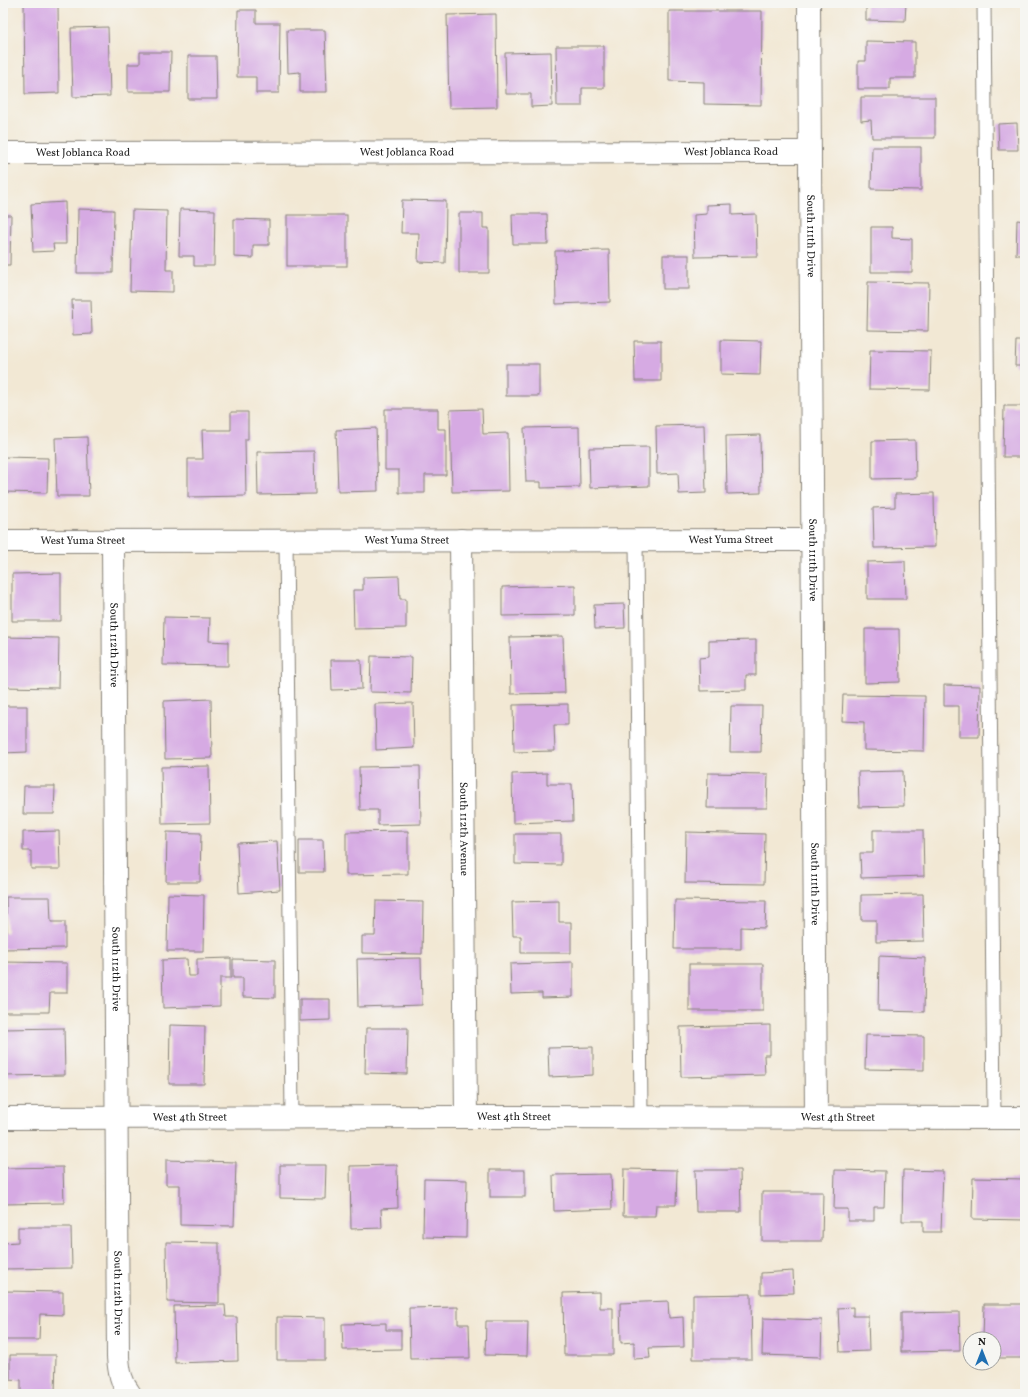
<svg xmlns="http://www.w3.org/2000/svg" width="1028" height="1397" viewBox="0 0 1028 1397" font-family="Vollkorn,serif">
<style>
.building{fill:#d6aae3}
.lines{fill:none;stroke-linecap:round;stroke-linejoin:round}
.service-casing{stroke:#878278;stroke-width:15}
.minor-casing{stroke:#878278;stroke-width:24}
.service{stroke:#fff;stroke-width:13}
.minor{stroke:#fff;stroke-width:22}
.labels{text-anchor:middle;dominant-baseline:central;stroke-width:3.5;stroke-linejoin:round;paint-order:stroke}
.street-label{font-size:11px;fill:#1c1c1c;stroke:#f6f6f2}
</style>
<rect width="100%" height="100%" fill="#f6f6f2"/>
<filter id="ink" filterUnits="userSpaceOnUse"><feTurbulence type="fractalNoise" baseFrequency=".025" numOctaves="2"/><feDisplacementMap in="SourceGraphic" scale="8" xChannelSelector="R" yChannelSelector="G"/><feConvolveMatrix kernelMatrix="1 2 1 2 8 2 1 2 1" color-interpolation-filters="sRGB"/></filter>
<filter id="wash" filterUnits="userSpaceOnUse"><feTurbulence type="fractalNoise" baseFrequency=".012" numOctaves="4" result="noise"/><feDisplacementMap in="SourceGraphic" scale="16" xChannelSelector="R" yChannelSelector="G"/><feGaussianBlur stdDeviation="0.9" result="paint"/><feColorMatrix in="noise" values="0 0 0 0 0 0 0 0 0 0 0 0 0 0 0 0 0 1.4 0 .05"/><feComposite in="paint" operator="in"/></filter>
<g filter="url(#wash)">
<rect width="100%" height="100%" fill="#f2e8d4"/>
<g id="blocks">
<g class="building">
<polygon points="24,3 58,3 59,93 25,94"/>
<polygon points="866,3 906,3 905,21 866,20"/>
<polygon points="238,10 256,10 256,23 280,23 279,93 256,93 256,77 237,77"/>
<polygon points="669,11 762,11 761,105 704,104 704,82 669,81"/>
<polygon points="496,14 497,107 449,108 447,15"/>
<polygon points="108,27 110,96 73,97 71,28"/>
<polygon points="287,30 325,30 327,92 300,92 300,72 288,73"/>
<polygon points="866,41 915,42 915,78 890,78 890,89 858,89 858,61 866,61"/>
<polygon points="556,46 604,46 604,88 582,88 582,106 557,106"/>
<polygon points="140,52 171,52 170,92 128,92 128,64 140,64"/>
<polygon points="551,52 552,106 531,107 531,94 506,94 505,53"/>
<polygon points="188,56 216,56 217,99 188,99"/>
<polygon points="861,97 935,97 935,138 872,138 871,120 861,121"/>
<polygon points="1017,123 1018,150 999,150 998,124"/>
<polygon points="872,147 921,147 921,190 871,189"/>
<polygon points="402,200 446,201 445,263 418,262 419,233 401,233"/>
<polygon points="65,202 66,244 53,244 54,251 33,252 31,204"/>
<polygon points="732,204 732,215 756,214 757,256 695,257 694,215 707,214 707,205"/>
<polygon points="78,209 114,210 113,273 77,273"/>
<polygon points="180,209 215,210 214,266 194,266 194,256 179,256"/>
<polygon points="132,210 167,211 166,270 173,270 173,292 130,291"/>
<polygon points="459,213 483,213 483,228 489,228 489,273 459,273"/>
<polygon points="512,214 547,214 548,244 513,244"/>
<polygon points="3,215 11,215 10,265 3,265"/>
<rect x="287" y="215" width="60" height="51"/>
<polygon points="234,219 269,220 269,245 253,245 253,258 234,257"/>
<polygon points="1017,220 1025,221 1025,255 1016,255"/>
<polygon points="871,227 892,227 892,238 912,239 912,272 871,272"/>
<polygon points="609,250 610,302 556,304 555,251"/>
<rect x="663" y="255" width="26" height="34"/>
<polygon points="868,282 929,283 928,331 867,330"/>
<polygon points="72,300 91,300 92,334 73,335"/>
<polygon points="721,340 761,341 760,375 721,374"/>
<polygon points="634,341 661,341 661,381 635,381"/>
<polygon points="1016,341 1025,341 1025,366 1015,366"/>
<polygon points="870,350 931,351 930,390 869,389"/>
<rect x="506" y="364" width="33" height="32"/>
<polygon points="1004,406 1025,406 1025,457 1003,457"/>
<polygon points="385,409 438,409 438,429 446,429 446,475 425,475 425,493 399,493 399,470 385,470"/>
<polygon points="482,409 483,434 508,433 509,491 452,492 450,410"/>
<polygon points="231,412 248,412 248,439 245,439 246,496 188,497 188,459 203,459 202,430 231,430"/>
<polygon points="704,425 706,493 679,494 678,473 657,474 656,426"/>
<polygon points="579,427 580,487 541,488 541,482 526,482 524,428"/>
<polygon points="376,428 378,491 338,492 336,430"/>
<polygon points="760,435 761,493 727,494 726,436"/>
<polygon points="87,437 89,496 57,496 55,438"/>
<polygon points="915,440 916,478 872,479 872,441"/>
<polygon points="649,447 649,486 590,488 589,448"/>
<polygon points="314,451 315,494 258,495 257,452"/>
<polygon points="3,457 48,458 47,493 3,492"/>
<polygon points="934,493 935,547 874,548 873,508 895,507 895,494"/>
<polygon points="905,561 906,599 867,599 867,562"/>
<polygon points="61,573 61,621 12,621 12,574"/>
<polygon points="399,576 400,599 406,599 406,628 354,629 353,590 363,590 363,577"/>
<polygon points="575,585 575,615 502,616 502,587"/>
<polygon points="624,604 625,628 595,629 594,605"/>
<polygon points="164,617 210,618 209,641 228,642 228,666 163,665"/>
<polygon points="865,629 899,629 900,682 865,683"/>
<polygon points="563,636 565,693 511,694 510,637"/>
<polygon points="3,637 59,638 58,688 3,687"/>
<polygon points="756,640 756,675 746,675 746,690 700,691 699,658 709,657 709,641"/>
<polygon points="371,656 412,657 411,693 370,692"/>
<polygon points="331,660 361,660 362,689 332,690"/>
<polygon points="944,685 980,686 979,737 959,737 959,706 944,706"/>
<polygon points="843,695 925,696 924,751 864,750 864,722 842,721"/>
<polygon points="211,699 212,758 165,759 164,701"/>
<polygon points="413,703 414,748 376,750 375,704"/>
<polygon points="568,704 568,725 554,725 555,751 514,752 513,705"/>
<polygon points="3,706 27,706 27,752 3,753"/>
<polygon points="731,706 762,706 761,752 730,752"/>
<polygon points="209,766 210,823 162,824 161,767"/>
<polygon points="420,766 421,824 378,825 378,810 360,810 359,767"/>
<polygon points="903,771 904,806 859,807 858,772"/>
<polygon points="547,773 547,784 572,784 573,821 513,823 512,774"/>
<polygon points="708,773 768,774 767,808 707,808"/>
<polygon points="24,786 55,786 54,814 23,814"/>
<polygon points="873,830 923,830 924,876 861,878 860,853 873,853"/>
<polygon points="59,831 60,869 31,869 31,851 23,851 23,832"/>
<polygon points="408,831 408,874 346,875 346,832"/>
<polygon points="167,832 201,833 200,882 166,882"/>
<polygon points="686,832 765,834 764,884 685,883"/>
<polygon points="515,834 561,834 561,865 515,864"/>
<polygon points="299,840 323,840 324,872 299,872"/>
<polygon points="277,841 280,890 239,893 237,843"/>
<polygon points="168,894 204,895 203,951 167,951"/>
<polygon points="923,894 924,941 876,942 876,920 861,920 861,895"/>
<polygon points="6,897 50,897 51,922 65,922 65,948 3,949 3,933 7,933"/>
<polygon points="675,900 766,901 765,928 741,927 741,949 674,949"/>
<polygon points="376,901 423,902 422,954 362,953 362,936 375,936"/>
<polygon points="559,901 559,922 571,922 571,953 521,953 521,936 513,936 512,902"/>
<polygon points="879,956 925,958 924,1012 878,1011"/>
<polygon points="231,958 231,978 220,978 220,1006 163,1008 162,960 187,959 188,976 197,976 197,959"/>
<polygon points="421,958 422,1005 358,1007 357,959"/>
<polygon points="233,959 275,960 275,998 243,997 243,978 233,978"/>
<polygon points="3,962 67,963 67,993 50,993 49,1012 3,1012"/>
<polygon points="573,962 573,997 542,998 542,993 511,994 510,964"/>
<rect x="689" y="964" width="74" height="47"/>
<polygon points="300,999 330,999 330,1020 300,1021"/>
<polygon points="170,1025 205,1026 204,1084 169,1084"/>
<polygon points="770,1025 770,1055 764,1055 765,1075 681,1077 680,1027"/>
<polygon points="64,1028 65,1075 3,1076 3,1029"/>
<polygon points="366,1028 408,1028 407,1074 365,1073"/>
<polygon points="866,1035 924,1036 924,1070 865,1069"/>
<polygon points="593,1047 593,1075 549,1077 548,1048"/>
<polygon points="166,1160 236,1162 234,1226 180,1225 180,1185 166,1185"/>
<polygon points="280,1165 326,1165 325,1199 280,1198"/>
<polygon points="397,1165 398,1208 381,1209 382,1228 351,1229 350,1166"/>
<polygon points="63,1167 64,1203 3,1204 3,1168"/>
<polygon points="624,1169 677,1170 676,1205 656,1205 655,1216 623,1216"/>
<rect x="490" y="1170" width="35" height="27"/>
<polygon points="695,1170 740,1170 741,1212 696,1212"/>
<polygon points="835,1170 885,1171 884,1207 874,1207 874,1221 848,1221 848,1209 834,1209"/>
<polygon points="903,1170 943,1171 941,1232 923,1232 923,1221 902,1221"/>
<polygon points="611,1174 612,1209 554,1211 553,1175"/>
<polygon points="973,1178 1025,1179 1025,1220 972,1219"/>
<polygon points="424,1179 467,1180 466,1238 423,1237"/>
<polygon points="762,1192 823,1192 822,1241 762,1241"/>
<polygon points="18,1227 71,1227 72,1268 3,1269 3,1243 18,1242"/>
<polygon points="166,1242 219,1243 219,1303 167,1302"/>
<polygon points="793,1271 794,1293 761,1294 761,1273"/>
<polygon points="3,1291 63,1292 63,1315 40,1314 39,1340 3,1340"/>
<polygon points="600,1292 600,1308 613,1308 613,1355 564,1355 563,1293"/>
<polygon points="751,1294 752,1359 693,1359 693,1295"/>
<polygon points="668,1301 669,1318 683,1317 684,1347 649,1348 650,1358 634,1359 634,1342 621,1343 620,1303"/>
<polygon points="984,1304 1025,1304 1025,1358 994,1358 994,1339 983,1339"/>
<polygon points="225,1305 226,1317 237,1317 238,1361 175,1363 174,1306"/>
<polygon points="458,1307 458,1324 469,1324 470,1358 410,1359 409,1308"/>
<polygon points="853,1307 853,1316 868,1316 869,1351 840,1352 838,1308"/>
<polygon points="959,1312 960,1351 901,1352 901,1313"/>
<polygon points="277,1317 325,1318 325,1360 277,1360"/>
<polygon points="763,1318 822,1320 821,1357 762,1355"/>
<polygon points="486,1321 528,1321 527,1356 485,1355"/>
<polygon points="386,1323 386,1330 401,1330 401,1349 343,1350 342,1324"/>
<polygon points="10,1355 56,1355 55,1394 21,1394 21,1380 10,1379"/>
</g>
</g>
</g>
<g filter="url(#ink)">
<use href="#blocks" fill-opacity="0" stroke="#878278" stroke-width="1"/>
<g class="lines">
<g class="service-casing">
<g id="service">
<polyline points="984,3 994,1118"/>
<polyline points="286,540 292,1117"/>
<polyline points="636,540 641,1118"/>
</g>
</g>
<g class="minor-casing">
<g id="minor">
<path id="s1" d="M809,3L816,1118"/>
<path id="s2" d="M3,153L810,152"/>
<path id="s3" d="M461,540L466,1117"/>
<path id="s4" d="M3,541L811,540"/>
<path id="s5" d="M113,541L118,1357C119,1371 121,1383 130,1394"/>
<path id="s6" d="M3,1118L466,1117L1025,1118"/>
</g>
</g>
<use href="#service" class="service"/>
<use href="#minor" class="minor"/>
</g>
</g>
<g class="labels">
<g class="street-label">
<text stroke="none"><textPath href="#s2" startOffset="404">West Joblanca Road</textPath></text>
<text stroke="none"><textPath href="#s2" startOffset="728">West Joblanca Road</textPath></text>
<text stroke="none"><textPath href="#s2" startOffset="80">West Joblanca Road</textPath></text>
<text stroke="none"><textPath href="#s1" startOffset="233">South 111th Drive</textPath></text>
<text stroke="none"><textPath href="#s4" startOffset="404">West Yuma Street</textPath></text>
<text stroke="none"><textPath href="#s4" startOffset="728">West Yuma Street</textPath></text>
<text stroke="none"><textPath href="#s4" startOffset="80">West Yuma Street</textPath></text>
<text stroke="none"><textPath href="#s1" startOffset="557">South 111th Drive</textPath></text>
<text stroke="none"><textPath href="#s5" startOffset="104">South 112th Drive</textPath></text>
<text stroke="none"><textPath href="#s3" startOffset="289">South 112th Avenue</textPath></text>
<text stroke="none"><textPath href="#s1" startOffset="881">South 111th Drive</textPath></text>
<text stroke="none"><textPath href="#s5" startOffset="428">South 112th Drive</textPath></text>
<text stroke="none"><textPath href="#s6" startOffset="511">West 4th Street</textPath></text>
<text stroke="none"><textPath href="#s6" startOffset="187">West 4th Street</textPath></text>
<text stroke="none"><textPath href="#s6" startOffset="835">West 4th Street</textPath></text>
<text stroke="none"><textPath href="#s5" startOffset="752">South 112th Drive</textPath></text>
</g>
</g>
<rect width="1028" height="1397" fill="none" stroke="#f6f6f2" stroke-width="16"/>
<g transform="translate(982 1351)"><circle r="19" fill="#f6f6f2" stroke="#9f9f9c"/>
<path d="M0-3L7 15L0 10L-7 15Z" fill="#1f6fb2"/>
<text y="-6" font-size="11" font-weight="bold" text-anchor="middle" fill="#1c1c1c">N</text>
</g>
</svg>
